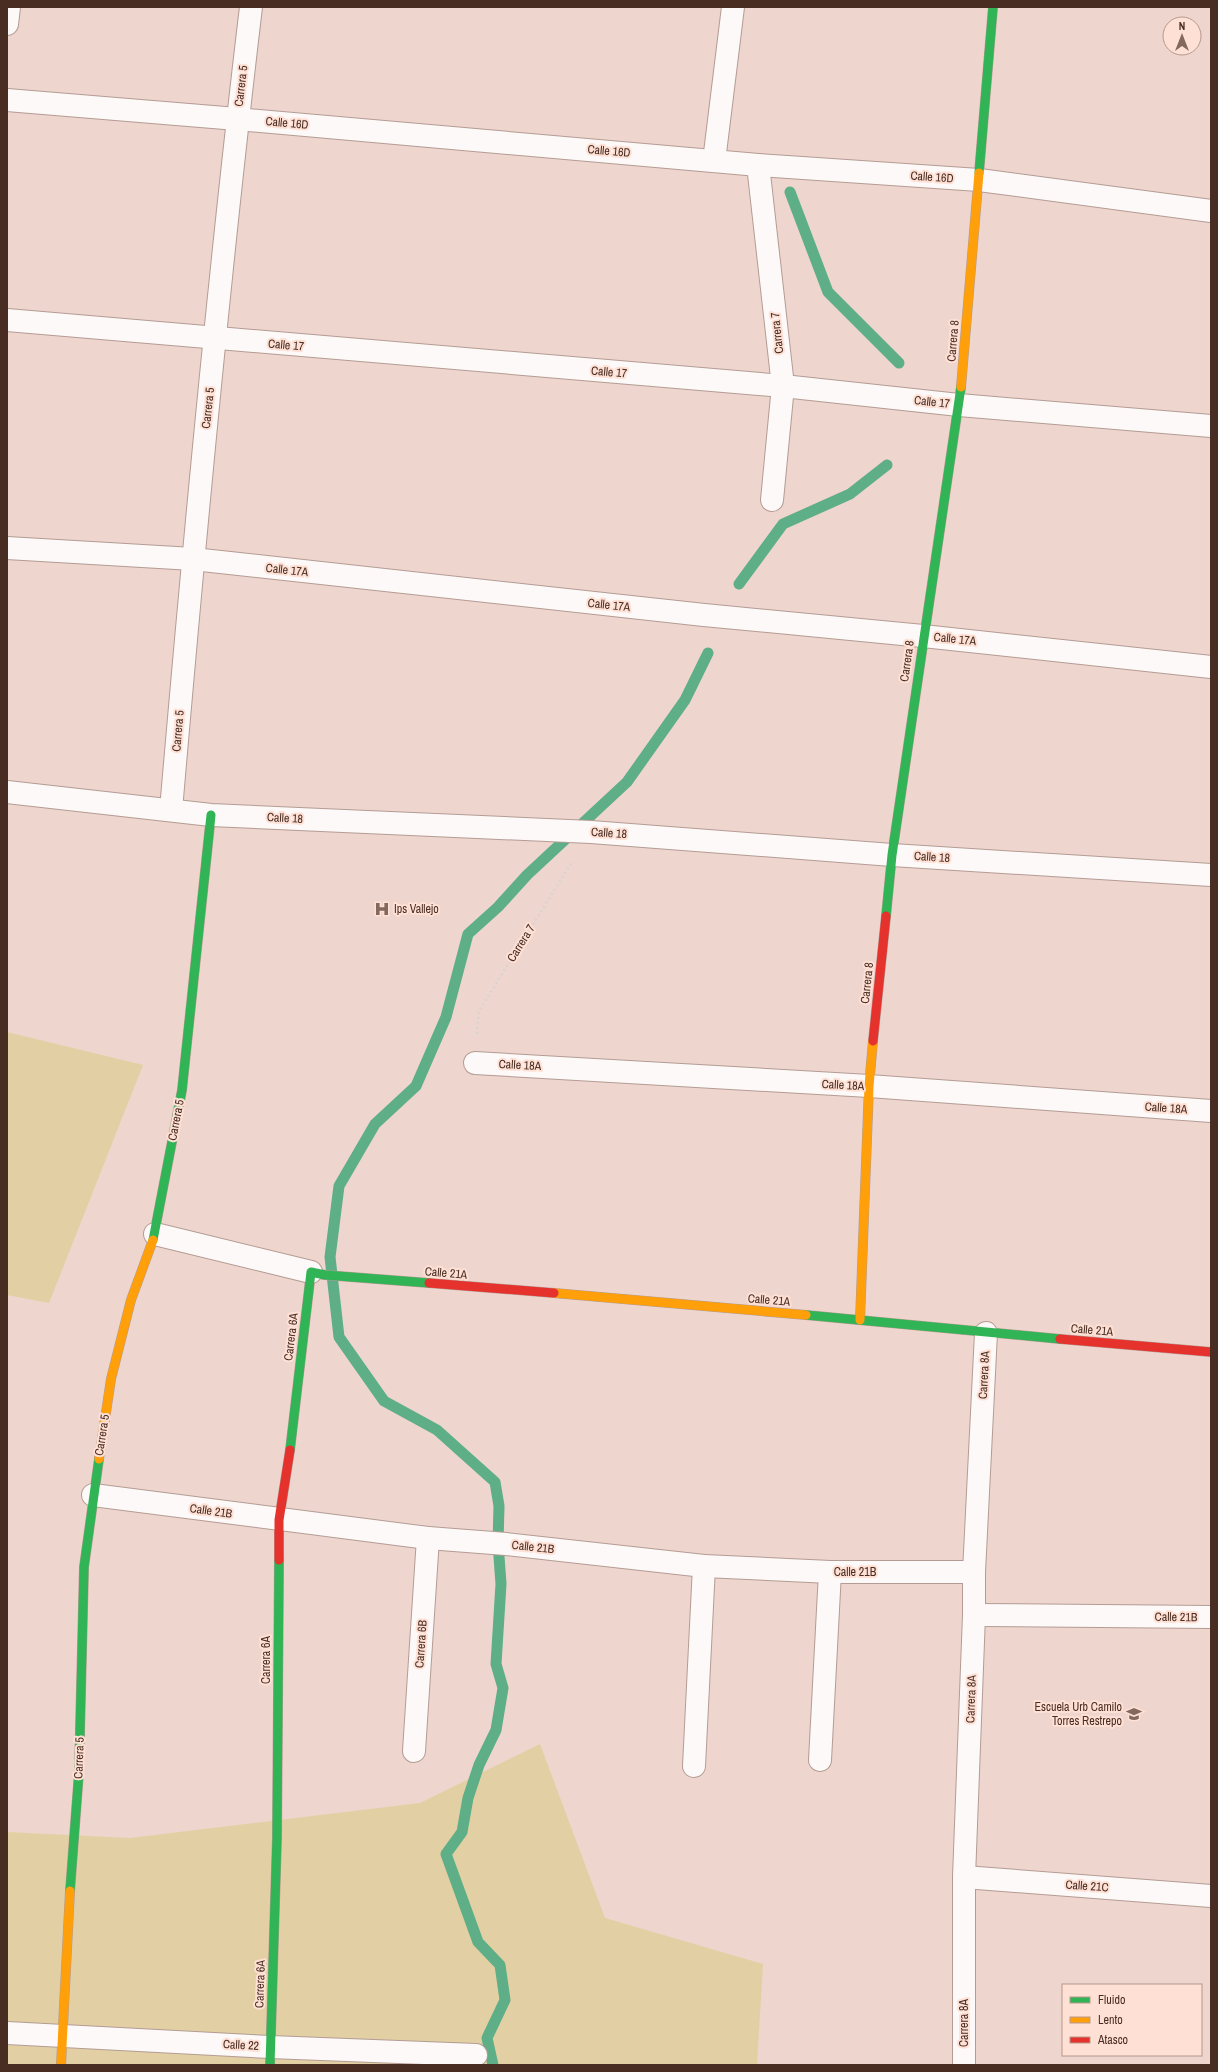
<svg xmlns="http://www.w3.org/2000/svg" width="1218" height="2072" viewBox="0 0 1218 2072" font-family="'Archivo Narrow',sans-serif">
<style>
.green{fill:#e2d0a4}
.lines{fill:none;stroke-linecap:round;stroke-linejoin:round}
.stream{stroke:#5eae88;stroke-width:11}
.street-casing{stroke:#b49c94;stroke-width:24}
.fast-casing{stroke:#b49c94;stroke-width:10}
.slow-casing{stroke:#b49c94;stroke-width:10}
.jam-casing{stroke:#b49c94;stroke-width:10}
.path{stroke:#dbd3d1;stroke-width:2.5;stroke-dasharray:2 3;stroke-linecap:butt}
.street{stroke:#fcf9f8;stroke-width:22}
.fast{stroke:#30b455;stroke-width:9}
.slow{stroke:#ff9f0a;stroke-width:9}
.jam{stroke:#e5322d;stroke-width:9}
.labels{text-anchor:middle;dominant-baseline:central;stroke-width:4;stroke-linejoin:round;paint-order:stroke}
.street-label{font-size:12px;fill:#492d22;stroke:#ffe0d5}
.poi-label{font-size:12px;fill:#492d22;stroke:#ffe0d5;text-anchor:start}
</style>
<rect width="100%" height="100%" fill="#eed5cd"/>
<g class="green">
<polygon points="7,1032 143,1065 49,1303 7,1295"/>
<polygon points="540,1744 605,1918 763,1964 757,2065 7,2065 7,1832 130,1838 420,1803"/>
</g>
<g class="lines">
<g class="stream">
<polyline points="790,192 828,292 899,363"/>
<polyline points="739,584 783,524 850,494 887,465"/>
<polyline points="493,2065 487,2038 505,2000 500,1965 478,1942 446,1854 462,1832 468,1798 479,1765 496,1730 503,1688 496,1664 501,1584 498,1543 499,1506 495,1482 437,1430 384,1401 339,1337 330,1257 339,1186 375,1124 416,1086 446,1017 468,934 498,907 527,875 627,782 685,700 708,653"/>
</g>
<g class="street-casing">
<g id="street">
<polyline points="7,24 9,7"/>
<polyline points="7,100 237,119 758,165 979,180 1211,211"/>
<polyline points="714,161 733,7"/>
<polyline points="758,165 783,386 772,500"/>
<polyline points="7,320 783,386 959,405 1211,426"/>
<polyline points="7,548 193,559 704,615 923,636 1211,667"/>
<polyline points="7,792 211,815 591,832 892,855 1211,875"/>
<path d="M171,810C194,542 219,274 251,7"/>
<polyline points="475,1063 869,1086 1211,1111"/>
<polyline points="155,1234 311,1272"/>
<polyline points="93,1495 428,1538 506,1544 704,1566 830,1572 974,1572"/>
<polyline points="974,1615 1211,1617"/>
<polyline points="414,1751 428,1538"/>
<polyline points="820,1760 830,1572"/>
<polyline points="694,1766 704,1566"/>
<polyline points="964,1877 1211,1896"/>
<polyline points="7,2033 270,2047 476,2055"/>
<polyline points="964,2065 964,1877 974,1615 974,1572 986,1333"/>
</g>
</g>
<g class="fast-casing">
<g id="fast">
<polyline points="979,173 993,7"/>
<polyline points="886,916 892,855 961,387"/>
<polyline points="153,1240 182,1090 211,815"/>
<polyline points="806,1315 1060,1339"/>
<polyline points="290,1450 311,1272 325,1275 429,1283"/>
<polyline points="70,1891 79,1772 84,1567 99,1459"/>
<polyline points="270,2065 277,1837 279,1560"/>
</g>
</g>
<g class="slow-casing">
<g id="slow">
<polyline points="961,387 979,173"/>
<polyline points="554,1293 806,1315"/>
<polyline points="860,1320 869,1086 873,1041"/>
<polyline points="99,1459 111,1379 131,1300 153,1240"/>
<polyline points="61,2065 70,1891"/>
</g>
</g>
<g class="jam-casing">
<g id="jam">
<polyline points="873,1041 886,916"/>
<polyline points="429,1283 554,1293"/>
<polyline points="1060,1339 1211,1352"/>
<polyline points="279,1560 279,1520 290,1450"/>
</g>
</g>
<polyline class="path" points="477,1034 479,1011 572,862"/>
<use href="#street" class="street"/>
<use href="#fast" class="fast"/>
<use href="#slow" class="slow"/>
<use href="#jam" class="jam"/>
</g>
<defs>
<g id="hospital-bare" transform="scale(1.2)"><path d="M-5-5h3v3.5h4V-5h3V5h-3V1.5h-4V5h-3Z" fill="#83685e" stroke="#ffe0d5" stroke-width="2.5" paint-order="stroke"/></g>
<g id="school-bare" transform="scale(1.2)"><path d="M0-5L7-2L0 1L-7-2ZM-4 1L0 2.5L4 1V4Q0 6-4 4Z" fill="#83685e" stroke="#ffe0d5" stroke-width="2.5" paint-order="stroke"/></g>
</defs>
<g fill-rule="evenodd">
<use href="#hospital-bare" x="382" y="909"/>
<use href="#school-bare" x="1134" y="1714"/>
</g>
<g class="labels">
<g class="street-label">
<text transform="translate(241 86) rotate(-83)">Carrera 5</text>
<text transform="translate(287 123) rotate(5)">Calle 16D</text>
<text transform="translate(609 151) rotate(5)">Calle 16D</text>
<text transform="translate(932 177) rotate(4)">Calle 16D</text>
<text transform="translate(777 333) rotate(-96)">Carrera 7</text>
<text transform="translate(953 341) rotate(-85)">Carrera 8</text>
<text transform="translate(286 345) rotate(5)">Calle 17</text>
<text transform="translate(609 372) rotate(5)">Calle 17</text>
<text transform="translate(932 402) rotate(6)">Calle 17</text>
<text transform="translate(208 408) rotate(-84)">Carrera 5</text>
<text transform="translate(287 570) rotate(6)">Calle 17A</text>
<text transform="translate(609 605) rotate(6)">Calle 17A</text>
<text transform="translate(955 639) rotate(6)">Calle 17A</text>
<text transform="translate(907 661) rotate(-82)">Carrera 8</text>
<text transform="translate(178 731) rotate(-85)">Carrera 5</text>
<text transform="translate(285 818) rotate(3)">Calle 18</text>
<text transform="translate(609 833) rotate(4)">Calle 18</text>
<text transform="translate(932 857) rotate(4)">Calle 18</text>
<text transform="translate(521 943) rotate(-58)">Carrera 7</text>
<text transform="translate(867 983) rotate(-84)">Carrera 8</text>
<text transform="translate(520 1065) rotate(3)">Calle 18A</text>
<text transform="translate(843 1085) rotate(3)">Calle 18A</text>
<text transform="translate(1166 1108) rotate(4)">Calle 18A</text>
<text transform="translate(176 1120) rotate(-79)">Carrera 5</text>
<text transform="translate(446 1273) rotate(5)">Calle 21A</text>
<text transform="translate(769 1300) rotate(5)">Calle 21A</text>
<text transform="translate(1092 1330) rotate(5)">Calle 21A</text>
<text transform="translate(291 1337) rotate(-83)">Carrera 6A</text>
<text transform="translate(984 1375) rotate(-87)">Carrera 8A</text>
<text transform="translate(102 1435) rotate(-81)">Carrera 5</text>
<text transform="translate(211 1511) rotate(8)">Calle 21B</text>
<text transform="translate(533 1547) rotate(6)">Calle 21B</text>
<text x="855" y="1572">Calle 21B</text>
<text transform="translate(1176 1617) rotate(1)">Calle 21B</text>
<text transform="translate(421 1644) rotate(-86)">Carrera 6B</text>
<text transform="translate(266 1660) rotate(-90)">Carrera 6A</text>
<text transform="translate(971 1699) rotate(-88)">Carrera 8A</text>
<text transform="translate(79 1758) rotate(-88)">Carrera 5</text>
<text transform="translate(1087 1886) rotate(4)">Calle 21C</text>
<text transform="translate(260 1984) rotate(-88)">Carrera 6A</text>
<text transform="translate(964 2023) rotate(-90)">Carrera 8A</text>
<text transform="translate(241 2045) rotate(3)">Calle 22</text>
</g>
<g class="poi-label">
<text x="394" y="909">Ips Vallejo</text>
<text x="1122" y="1707" text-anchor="end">Escuela Urb Camilo<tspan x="1122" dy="14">Torres Restrepo</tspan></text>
</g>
</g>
<rect width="1218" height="2072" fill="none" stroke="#492d22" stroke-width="16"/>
<rect x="1062" y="1984" width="140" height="72" fill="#ffe0d5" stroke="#b6988d"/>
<rect x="1070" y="1997" width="20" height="6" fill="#30b455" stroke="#b6988d"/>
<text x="1098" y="2004" font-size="12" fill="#492d22">Fluido</text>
<rect x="1070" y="2017" width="20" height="6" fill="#ff9f0a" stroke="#b6988d"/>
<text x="1098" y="2024" font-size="12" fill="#492d22">Lento</text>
<rect x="1070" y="2037" width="20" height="6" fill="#e5322d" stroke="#b6988d"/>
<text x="1098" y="2044" font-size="12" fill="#492d22">Atasco</text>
<g transform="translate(1182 36)"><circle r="19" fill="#ffe0d5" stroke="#b6988d"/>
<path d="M0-3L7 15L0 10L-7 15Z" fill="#83685e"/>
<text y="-6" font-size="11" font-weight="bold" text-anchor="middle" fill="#492d22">N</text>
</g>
</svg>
